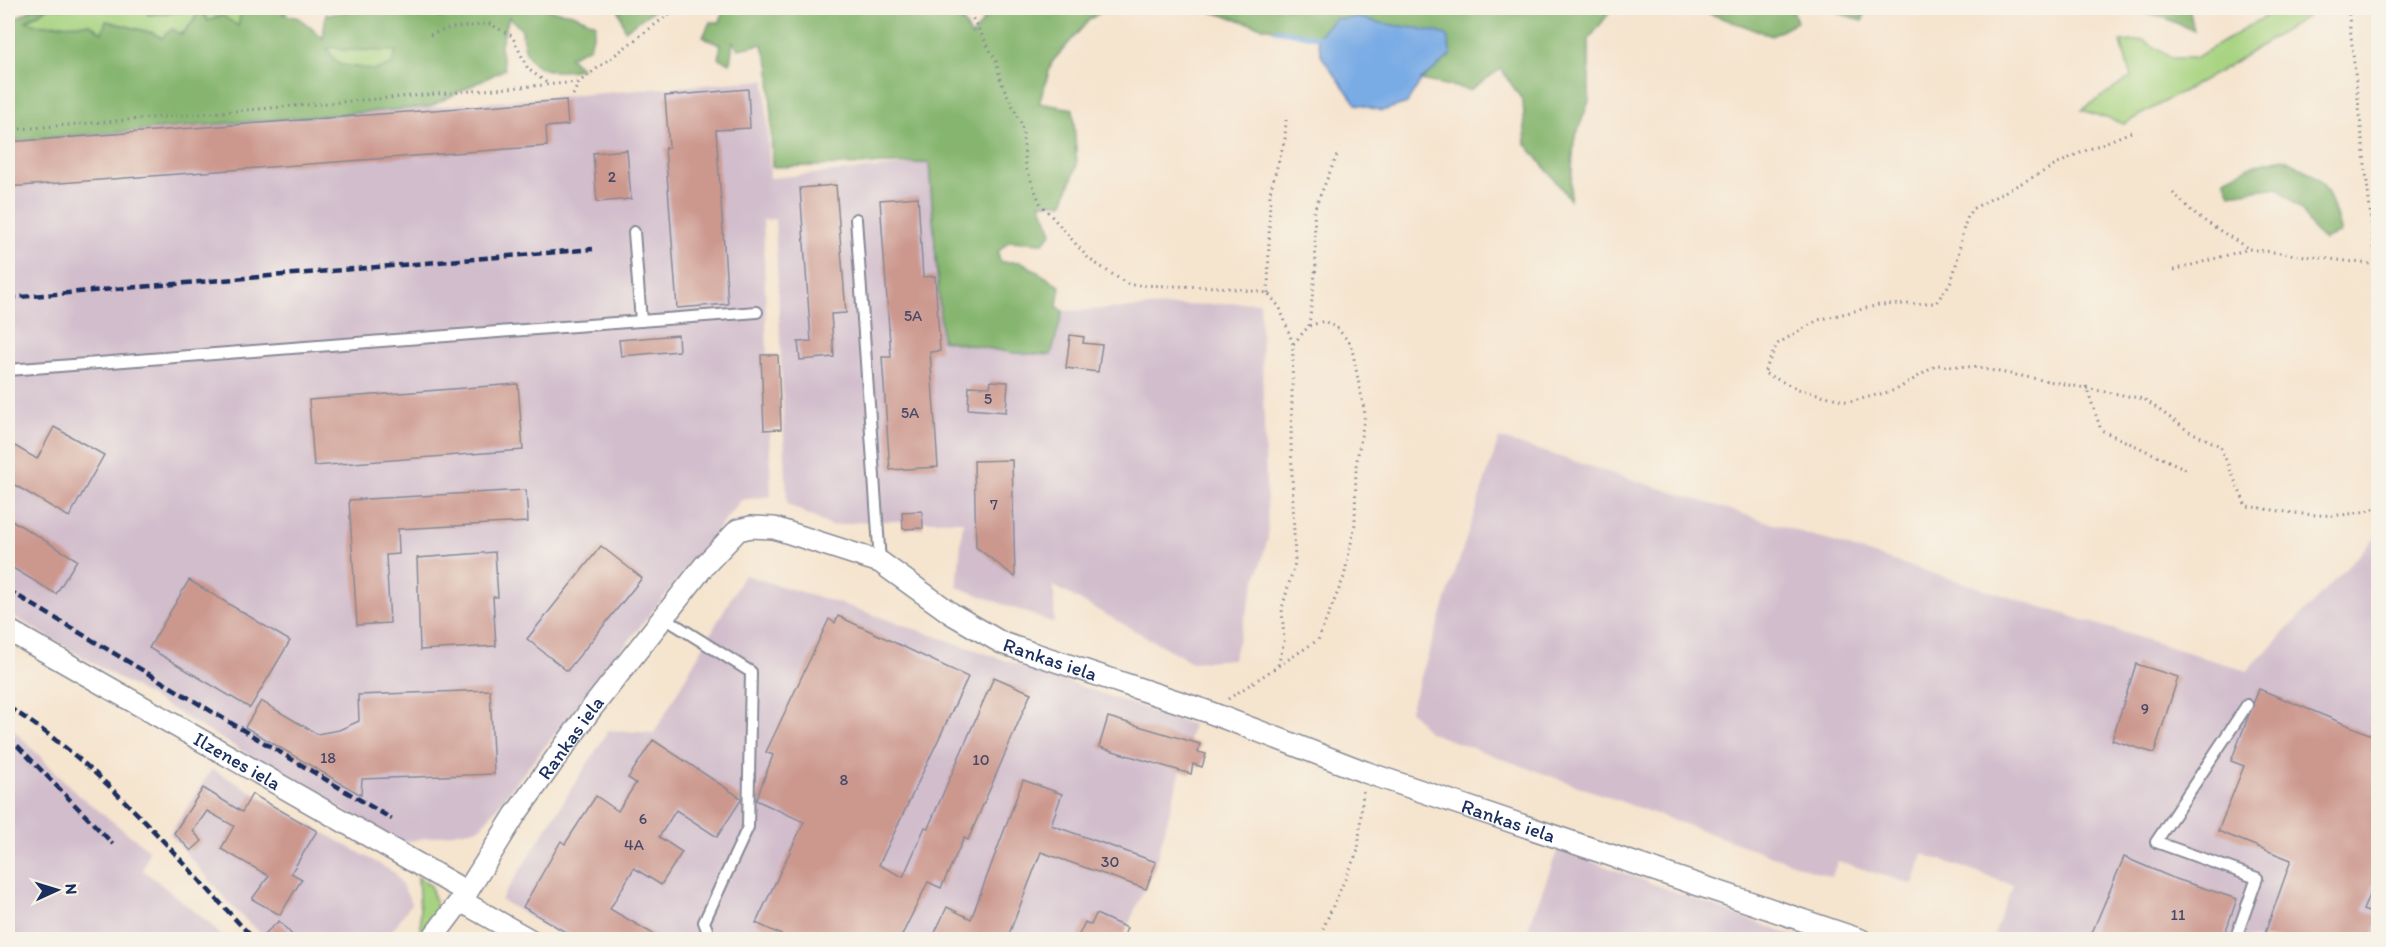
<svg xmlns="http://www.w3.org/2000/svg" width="2386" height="947" viewBox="0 0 2386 947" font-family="Itim,sans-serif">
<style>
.industrial{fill:#d1bdcc}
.green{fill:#a7d380;stroke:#61816f;stroke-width:1.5}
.forest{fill:#85b56e;stroke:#507266;stroke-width:1.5;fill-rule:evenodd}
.water{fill:#79abe5;stroke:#4a6da2;stroke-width:1.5}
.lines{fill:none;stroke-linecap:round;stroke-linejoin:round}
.stream{stroke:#79abe5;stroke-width:5}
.building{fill:#cc988e}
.lane-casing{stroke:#888a96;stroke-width:14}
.street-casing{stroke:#888a96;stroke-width:24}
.path{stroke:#888a96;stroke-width:3;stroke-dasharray:1.5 4.5;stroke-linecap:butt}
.lane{stroke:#fff;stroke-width:10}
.street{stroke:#fff;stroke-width:21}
.rail{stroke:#1b2f5e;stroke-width:4.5;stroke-dasharray:9 4.5;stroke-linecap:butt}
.labels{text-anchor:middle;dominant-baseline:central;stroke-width:6;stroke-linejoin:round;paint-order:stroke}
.number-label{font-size:16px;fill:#47496a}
.street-label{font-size:20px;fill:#1b2f5e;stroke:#f7f3e8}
</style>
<rect width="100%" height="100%" fill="#f7f3e8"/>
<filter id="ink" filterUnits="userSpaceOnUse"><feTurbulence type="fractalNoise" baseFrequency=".0167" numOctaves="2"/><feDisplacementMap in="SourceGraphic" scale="12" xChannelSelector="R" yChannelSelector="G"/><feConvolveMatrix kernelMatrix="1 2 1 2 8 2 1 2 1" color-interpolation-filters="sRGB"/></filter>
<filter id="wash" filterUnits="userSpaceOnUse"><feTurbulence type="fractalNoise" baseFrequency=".008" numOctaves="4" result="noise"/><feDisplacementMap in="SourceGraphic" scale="24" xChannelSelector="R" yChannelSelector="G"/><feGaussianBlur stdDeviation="1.35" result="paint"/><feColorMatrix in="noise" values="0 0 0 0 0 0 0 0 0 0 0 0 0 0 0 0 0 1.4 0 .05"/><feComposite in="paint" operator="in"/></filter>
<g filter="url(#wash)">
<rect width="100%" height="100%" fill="#f5e4ce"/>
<g class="industrial">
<polygon points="765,80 770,178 929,163 1051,355 1063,311 1260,302 1268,538 1233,659 1192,662 1054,586 1054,623 957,587 963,521 869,521 831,526 787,504 775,219 763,220 771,496 741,500 480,828 399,843 8,613 8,141"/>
<polygon points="1499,438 2247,671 2378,535 2378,939 2008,939 1994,934 2013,885 1923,854 1913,885 1838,861 1831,877 1428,732 1410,710"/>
<polygon points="744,575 845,605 1193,725 1156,862 1122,939 566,939 501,900 609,730 654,733"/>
<polygon points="8,724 76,793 149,850 143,870 209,923 224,939 8,939"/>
<polygon points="212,769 395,873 412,903 386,939 267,939 234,909 170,834"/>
<polygon points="1558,849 1708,904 1802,939 1524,939"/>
</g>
<g class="green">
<path d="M48,8H149H146L148,15L197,10C193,31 181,35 162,38L153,33L107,21L102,33L62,24L40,25L26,21Z"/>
<polygon points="205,8 258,8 242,9 238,26 208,22 204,14"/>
<polygon points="2280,8 2310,8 2309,15 2227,67 2124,124 2082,110 2131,77 2121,42 2143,40 2171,58 2195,58"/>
<polygon points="327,35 415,52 366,84 312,46"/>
<polygon points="418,877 431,886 438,913 425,935 421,928"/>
</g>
<g class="forest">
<path d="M34,8H48L26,21L40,25L90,24L102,33L106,21L153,33L161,38L172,29L182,35L195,19L197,10L148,15L145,8H205L204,14L208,21L222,15L238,26L242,9L292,8L283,14L299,18L323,38L326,14L344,13L347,8H381L390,13L395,8H424L440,18L436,8H549V10L573,14L596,24L590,47L569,57L582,69C547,75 523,70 522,30L509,17L500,48L505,69L429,107L8,141V23ZM334,47L342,50L396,51L392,65L374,70L338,64L327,49Z"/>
<polygon points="618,8 657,8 625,30"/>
<polygon points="724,8 932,8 944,15 943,8 955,8 972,37 984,20 975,8 1107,8 1089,20 1052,62 1039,103 1073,109 1077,165 1063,203 1040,203 1052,232 1043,243 1009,241 998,252 1000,262 1022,262 1060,286 1057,306 1063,311 1051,355 1014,353 942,340 929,163 772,167 770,67 762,44 739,49 733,42 730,63 718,58 721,45 703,37 710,22 720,22"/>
<path d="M1199,8H1613L1589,39V101L1574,141L1570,199L1526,144L1523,101L1501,69L1470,90L1421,80L1451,55C1409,33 1384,18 1335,19L1317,37L1262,27Z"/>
<polygon points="1694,8 1792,8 1797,22 1772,36"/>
<polygon points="1833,8 1867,8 1862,21 1839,13"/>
<polygon points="2119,8 2189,8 2194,31 2165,18"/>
<path d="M2283,158C2327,179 2328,188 2341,233L2324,240L2314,232L2302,211L2278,187L2230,194L2224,179L2253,165Z"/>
</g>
<path class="water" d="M1360,18C1390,28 1417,25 1447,35L1451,55L1421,80L1407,103L1382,111L1356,104L1322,57L1317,37L1335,19Z"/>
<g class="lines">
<polyline class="stream" points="1276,30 1317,37"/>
</g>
<g id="blocks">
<g class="building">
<polygon points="748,89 750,128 716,130 728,304 677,308 665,148 669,147 665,96"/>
<polygon points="566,100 568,125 546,127 547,146 8,187 8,142"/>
<polygon points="627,150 631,199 597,202 593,153"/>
<polygon points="836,185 846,313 831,314 834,357 800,360 798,342 811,341 800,188"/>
<polygon points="918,197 923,277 935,276 940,351 930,352 938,467 890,470 882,357 891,357 880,200"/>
<polygon points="678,335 679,351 621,356 619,340"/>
<polygon points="1070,335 1084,337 1083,343 1102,345 1098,372 1066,368"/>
<polygon points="761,355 778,355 781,429 764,430"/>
<polygon points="991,381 1008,382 1006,412 968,409 969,386 990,387"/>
<polygon points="518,384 523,450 314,466 309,400"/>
<polygon points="54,427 104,455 69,517 8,481 8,442 37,459"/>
<polygon points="1012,460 1015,577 976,547 974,461"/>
<polygon points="526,490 528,522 398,529 399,554 386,555 390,623 357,625 349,500"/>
<polygon points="922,511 923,528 903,529 902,512"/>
<polygon points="8,518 77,560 56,594 8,565"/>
<polygon points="601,546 642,578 567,671 527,639"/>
<polygon points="495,552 498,597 493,597 496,646 420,650 417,558"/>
<polygon points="189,580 290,641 250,708 149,648"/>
<polygon points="838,616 968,677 879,865 903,877 925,827 928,828 994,677 1031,693 968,840 964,838 941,888 928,882 900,939 790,939 756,923 804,822 756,800 773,755 766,752 829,619 835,623"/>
<polygon points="2136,664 2178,677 2154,753 2112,740"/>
<polygon points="2259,689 2379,738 2379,885 2374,883 2363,910 2379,916 2371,939 2263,939 2291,860 2218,831 2244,766 2231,761"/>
<polygon points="490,690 494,774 362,779 361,795 245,727 261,701 317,734 339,730 359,721 358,695"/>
<polygon points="1108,717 1200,744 1198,752 1206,754 1202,767 1193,764 1191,774 1099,747"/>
<polygon points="653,740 741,798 741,800 717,837 676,810 659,837 682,852 661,885 634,868 610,909 662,939 577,939 523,907 561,841 565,844 596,796 618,811 636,783 628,778"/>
<polygon points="1023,780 1062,794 1051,825 1156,862 1146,889 1041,852 1007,939 932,939 947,907 971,919"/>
<polygon points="203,788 242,812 252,794 317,831 291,873 302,879 280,915 252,899 269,876 221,849 234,826 207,811 193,831 202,841 191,851 174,833"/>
<polygon points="2124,857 2173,878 2237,899 2223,939 2102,939 2091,935"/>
<polygon points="1096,914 1127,928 1123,938 1125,939 1077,939 1085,922 1091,925"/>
<polygon points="279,921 296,939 259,939"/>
</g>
</g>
</g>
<g filter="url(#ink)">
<use href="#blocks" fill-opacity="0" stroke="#888a96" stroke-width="1.5"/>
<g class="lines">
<g class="lane-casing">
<g id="lane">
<polyline points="856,219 880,562"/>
<polyline points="634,232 641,321"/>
<polyline points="8,370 757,312"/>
<polyline points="663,617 751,672 748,827 704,922 711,940"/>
<polyline points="2235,940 2257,878 2156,842 2247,705"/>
</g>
</g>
<g class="street-casing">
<g id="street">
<path id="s1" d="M8,630L467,892"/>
<polyline points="461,901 530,940"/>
<path id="s2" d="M431,940L467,892L515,815L591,709L704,566L738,530L751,527L774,528L880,562L952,614L1002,643L1206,711L1365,772L1861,940"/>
</g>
</g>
<g class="path">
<polyline points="967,8 996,61 1001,82 1022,125 1026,167 1040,203 1089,259 1129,285 1219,287 1268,293 1280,308 1293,344 1291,443 1295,563 1282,608 1284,641 1278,666"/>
<polyline points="2348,8 2378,283"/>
<polyline points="430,35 450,28 490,24 512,36 528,69 547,83"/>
<polyline points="573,95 579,82 677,8"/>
<polyline points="8,130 579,82"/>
<path d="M2131,132L2075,155L1972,209C1959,230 1961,255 1952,278C1949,287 1941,295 1936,303L1879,305L1818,320L1777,344L1764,373L1798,389L1849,402L1896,390L1937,365L1973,367L2144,399L2187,430L2220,446L2246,506C2289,512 2337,523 2378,507"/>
<polyline points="2173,193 2197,216 2249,249"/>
<polyline points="2174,270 2249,249 2378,265"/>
<polyline points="1268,293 1270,192 1285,139 1286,120"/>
<polyline points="1309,326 1316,265 1314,210 1338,153"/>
<polyline points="2086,386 2101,430 2188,470"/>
<polyline points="1228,699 1318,640 1344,577 1355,524 1356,466 1365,414 1351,344 1337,328 1324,321 1309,326 1293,344"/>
<polyline points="1318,940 1358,850 1363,791"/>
</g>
<use href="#lane" class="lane"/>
<use href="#street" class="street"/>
<g class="rail">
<polyline points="8,298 593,249"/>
<polyline points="8,590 392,819"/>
<path d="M8,707C106,767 176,858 255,940"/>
<polyline points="8,736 113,844"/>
</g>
</g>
</g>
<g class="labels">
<g class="number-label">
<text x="612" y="176">2</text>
<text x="913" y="315">5A</text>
<text x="988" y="398">5</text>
<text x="910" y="412">5A</text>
<text x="994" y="504">7</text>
<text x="2145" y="708">9</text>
<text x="328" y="757">18</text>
<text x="981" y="759">10</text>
<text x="844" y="779">8</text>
<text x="643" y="818">6</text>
<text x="634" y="844">4A</text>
<text x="1110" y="861">30</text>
<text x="2178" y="914">11</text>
</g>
<g class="street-label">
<text stroke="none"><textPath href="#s2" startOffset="858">Rankas iela</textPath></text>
<text stroke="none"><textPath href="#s2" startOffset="246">Rankas iela</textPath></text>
<text stroke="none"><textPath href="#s1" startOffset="264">Ilzenes iela</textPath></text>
<text stroke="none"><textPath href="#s2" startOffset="1344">Rankas iela</textPath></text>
</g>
</g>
<rect width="2386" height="947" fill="none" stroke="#f7f3e8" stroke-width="30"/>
<g transform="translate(57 890) rotate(86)" stroke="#f7f3e8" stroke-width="4.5" paint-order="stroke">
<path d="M0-4.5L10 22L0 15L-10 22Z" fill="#1b2f5e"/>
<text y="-9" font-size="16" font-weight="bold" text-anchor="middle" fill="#1b2f5e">N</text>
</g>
</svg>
